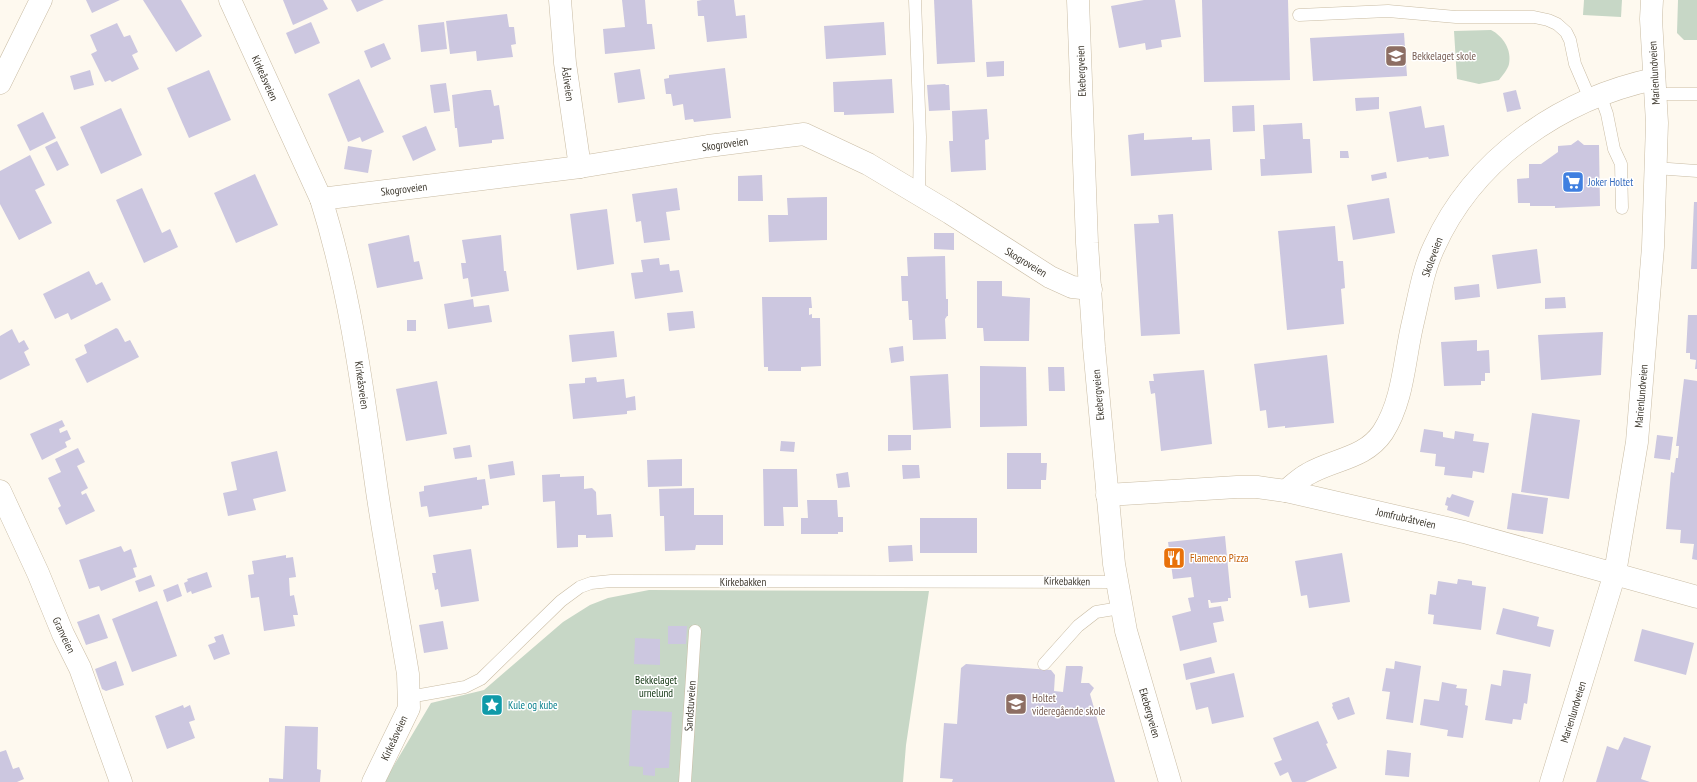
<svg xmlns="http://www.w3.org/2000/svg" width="1697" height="782" viewBox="0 0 1697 782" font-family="'PT Sans Narrow',sans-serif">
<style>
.green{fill:#c7d7c6}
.building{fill:#ccc7e0}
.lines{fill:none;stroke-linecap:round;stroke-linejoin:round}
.lane-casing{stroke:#c9bca4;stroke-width:13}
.street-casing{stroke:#c9bca4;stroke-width:23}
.secondary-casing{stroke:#c9bca4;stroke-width:23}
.lane{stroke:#fff;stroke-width:12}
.street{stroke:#fff;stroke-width:22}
.secondary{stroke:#fff;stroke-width:22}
.labels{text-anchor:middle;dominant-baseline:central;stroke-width:3;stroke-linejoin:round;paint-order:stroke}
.education-label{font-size:11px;fill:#785e54;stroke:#fff;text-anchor:start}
.street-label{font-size:11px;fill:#3d382e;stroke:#fff}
.shop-label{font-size:11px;fill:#366cbe;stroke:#fff;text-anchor:start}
.food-label{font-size:11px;fill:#c56008;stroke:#fff;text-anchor:start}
.park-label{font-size:11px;fill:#0e330e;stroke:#fff}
.culture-label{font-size:11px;fill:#0d838f;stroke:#fff;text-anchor:start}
</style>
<rect width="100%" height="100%" fill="#fef9ef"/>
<g class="green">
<polygon points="1584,0 1622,0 1621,17 1583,15"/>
<polygon points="1678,0 1697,0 1697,40 1684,40 1677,33"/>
<path d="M1491,30C1503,36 1512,50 1509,64C1508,69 1502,76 1499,80L1479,84L1457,79L1454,31Z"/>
<polygon points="649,590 929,591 906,745 903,782 384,782 431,703 484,690 563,622 590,605 608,598"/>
</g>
<g class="building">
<polygon points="86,0 120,0 92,13"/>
<polygon points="143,0 181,0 202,36 176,52"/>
<polygon points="283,0 323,0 328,9 293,25"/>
<polygon points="351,0 384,0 357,12"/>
<polygon points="622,0 645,0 647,24 652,24 655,49 605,54 603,29 625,27"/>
<polygon points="702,0 734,0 736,16 745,15 747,38 707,42 704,16 698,16 697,1"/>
<polygon points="934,0 972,0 975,62 937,64"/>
<polygon points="1144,0 1175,0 1181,37 1161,40 1162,47 1146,50 1145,43 1119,48 1111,6"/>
<polygon points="1202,0 1288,0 1290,80 1204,82"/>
<polygon points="507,14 509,27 514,27 516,44 511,45 513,57 477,61 476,51 450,54 446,21"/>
<polygon points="311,22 320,43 295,54 286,33"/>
<polygon points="444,22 447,49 421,52 418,25"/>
<polygon points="884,22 886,55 826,59 824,26"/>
<polygon points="117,23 124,37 130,35 138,52 132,55 139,69 112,82 110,80 105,82 91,54 97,51 90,35"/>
<polygon points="1404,33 1407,76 1313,81 1310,38"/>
<polygon points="384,43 391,59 371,68 364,51"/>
<polygon points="1004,61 1004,76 987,77 986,62"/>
<polygon points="725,68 731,118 694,122 693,119 685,120 683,104 673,106 671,94 666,94 664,79 669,78 669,75"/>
<polygon points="640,69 645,99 618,103 614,73"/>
<polygon points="90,70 94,85 74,90 70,76"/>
<polygon points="209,70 231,120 189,138 167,88"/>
<polygon points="359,79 384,132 362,142 360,137 348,142 328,94"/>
<polygon points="892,79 894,113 844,115 844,112 834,112 833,82"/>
<polygon points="446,83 450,111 434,113 430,85"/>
<polygon points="945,84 946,85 949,85 950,110 929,111 927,85"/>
<polygon points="485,90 491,90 494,106 499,105 504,139 492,140 492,143 459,147 457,128 455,128 452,95"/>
<polygon points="1516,90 1521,109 1507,112 1503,93"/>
<polygon points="1379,97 1379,109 1356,111 1355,98"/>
<polygon points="1254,105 1255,131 1233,132 1232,106"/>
<polygon points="1421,106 1425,128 1444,125 1449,156 1429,159 1428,157 1397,162 1389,112"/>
<polygon points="121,108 142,155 101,174 80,127"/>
<polygon points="987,109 989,139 985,140 986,170 951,172 949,141 953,141 952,111"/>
<polygon points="43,112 56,138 30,151 17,125"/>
<polygon points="1302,123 1303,139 1310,139 1312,173 1261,176 1260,159 1265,159 1263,125"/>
<polygon points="426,126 436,150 413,161 402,136"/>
<polygon points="1144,133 1144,140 1192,137 1192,140 1210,139 1212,170 1131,176 1128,135"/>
<polygon points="1578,140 1584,145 1599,145 1600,206 1555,208 1555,206 1530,206 1530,203 1518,203 1517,179 1529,178 1529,164 1541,164 1558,152 1558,146 1571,145"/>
<polygon points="57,141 69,165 57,171 45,147"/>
<polygon points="348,146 372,150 368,173 344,169"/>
<polygon points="1340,151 1348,151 1349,158 1340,158"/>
<polygon points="30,155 45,185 35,190 52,223 19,240 0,204 0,171"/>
<polygon points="1386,172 1387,178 1372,181 1371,175"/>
<polygon points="255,174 278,225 236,243 214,193"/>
<polygon points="762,175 763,201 738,201 738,176"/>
<polygon points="142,188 162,233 170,229 178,247 144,263 116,200"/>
<polygon points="677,188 680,210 666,212 670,240 644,243 641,221 636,222 632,194"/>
<polygon points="827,197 827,240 769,242 768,215 788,215 787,198"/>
<polygon points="1389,198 1395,233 1353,240 1347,205"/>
<polygon points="1694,202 1697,202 1697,269 1691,269"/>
<polygon points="607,209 614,264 577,270 570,214"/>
<polygon points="1173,214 1180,334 1141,336 1134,224 1159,223 1158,215"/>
<polygon points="1335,226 1338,261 1343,261 1345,288 1341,289 1344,324 1287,330 1278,231"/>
<polygon points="934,233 954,233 954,250 934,249"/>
<polygon points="409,235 414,262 419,261 423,279 377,288 368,244"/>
<polygon points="501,235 504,271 506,271 509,291 471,297 468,278 463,279 461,263 466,263 462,240"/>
<polygon points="1537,249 1541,283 1497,289 1492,255"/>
<polygon points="945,256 946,299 948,299 948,316 947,316 945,319 946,339 913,340 912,320 909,320 908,301 902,301 901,276 908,276 907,257"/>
<polygon points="659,258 660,265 669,264 670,271 679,270 683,292 635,299 631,273 643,272 641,260"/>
<polygon points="89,271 96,285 102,282 111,300 71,320 68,313 55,319 43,294"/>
<polygon points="977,281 1002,281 1002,296 1030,298 1029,341 984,341 983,328 977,328"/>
<polygon points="1479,284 1480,297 1455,300 1454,287"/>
<polygon points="762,297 811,297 812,308 809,308 809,315 812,314 812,318 820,318 821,366 801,367 801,371 768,371 768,367 764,367"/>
<polygon points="1565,297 1566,308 1545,309 1545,298"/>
<polygon points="473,299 474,307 489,305 492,322 448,329 444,304"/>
<polygon points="693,311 695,328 669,331 667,313"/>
<polygon points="1688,315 1697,315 1697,369 1695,369 1696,360 1690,359 1690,353 1686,353"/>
<rect x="407" y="320" width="9" height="11"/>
<polygon points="116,328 118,329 125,342 130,340 139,357 87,383 75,359 87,353 84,345"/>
<polygon points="12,329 19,343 24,340 29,349 24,352 30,365 0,380 0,336"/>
<polygon points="614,331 617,357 572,362 569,335"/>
<polygon points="1603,332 1601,375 1541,380 1538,335"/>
<polygon points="1477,340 1477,351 1489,350 1490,373 1485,373 1485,381 1481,381 1481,385 1444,386 1441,342"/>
<polygon points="903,346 904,361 891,363 889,348"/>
<polygon points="1327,355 1334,423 1285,428 1285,426 1268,428 1266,410 1260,411 1254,364"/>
<polygon points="980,366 1026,367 1027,426 980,427"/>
<polygon points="1048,367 1064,367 1065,391 1049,391"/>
<polygon points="1204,370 1212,444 1161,451 1155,393 1151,394 1149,381 1154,381 1153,374"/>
<polygon points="948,374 951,428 913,430 910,376"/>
<polygon points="596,377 597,382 624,379 626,398 635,396 636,410 627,411 627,414 573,419 569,384 585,383 585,378"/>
<polygon points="1684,379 1697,381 1697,560 1692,559 1694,544 1680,543 1681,530 1666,529 1671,472 1674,473 1676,458 1678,458 1679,446 1676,446"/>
<polygon points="437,381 447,434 406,441 396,389"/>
<polygon points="1532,413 1580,420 1569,499 1521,492"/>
<polygon points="62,420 65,426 59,429 60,433 67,430 71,439 65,442 67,447 42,460 30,434"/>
<polygon points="1424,429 1443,432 1443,437 1454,439 1455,431 1474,434 1473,441 1489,443 1484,473 1473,471 1472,478 1444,475 1445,467 1435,466 1436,454 1420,452"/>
<polygon points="888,435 911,435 911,450 888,451"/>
<polygon points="1657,435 1673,437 1670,460 1654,458"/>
<polygon points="781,441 795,442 794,452 780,451"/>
<polygon points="470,445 472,457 455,459 453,448"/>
<polygon points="78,448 85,462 77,466 88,488 81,492 82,495 86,493 95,511 66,525 58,508 61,506 48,478 61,472 55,459"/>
<polygon points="277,451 286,491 253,499 256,510 228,516 223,493 237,490 231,462"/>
<polygon points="1007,453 1041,453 1041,463 1047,463 1046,480 1041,480 1041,489 1007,489"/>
<polygon points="682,459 682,486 648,487 647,460"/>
<polygon points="513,461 515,475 490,479 488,465"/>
<polygon points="902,465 919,465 920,478 903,479"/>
<polygon points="763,469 797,469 798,507 783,507 784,526 764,526"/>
<polygon points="848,472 850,487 838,488 836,474"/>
<polygon points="560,474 560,477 584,476 584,489 592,488 596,492 597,515 611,514 613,537 586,538 586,535 578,535 578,547 557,548 555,501 543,502 542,475"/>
<polygon points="477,477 477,480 485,479 489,505 482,506 482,509 429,517 427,506 421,507 419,492 424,491 424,486"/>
<polygon points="694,488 694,515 723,515 723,545 696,545 695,550 665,551 664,516 660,516 659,489"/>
<polygon points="1512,493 1548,498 1543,534 1507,529"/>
<polygon points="1452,494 1474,501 1469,517 1447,510 1448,506 1445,505 1447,497 1450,498"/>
<polygon points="807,500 837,500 838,517 843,517 843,532 838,532 838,534 801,534 801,518 808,518"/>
<rect x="920" y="518" width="57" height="35"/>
<polygon points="1225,536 1231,598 1228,598 1228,601 1211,603 1210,600 1208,600 1209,608 1221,606 1224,621 1213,623 1217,642 1180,651 1172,616 1191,611 1188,598 1194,597 1191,577 1173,579 1168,542"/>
<polygon points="912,545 913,561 889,562 888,546"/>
<polygon points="121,546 124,552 131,549 137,567 133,568 136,577 101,591 99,586 89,589 79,560"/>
<polygon points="471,549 479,601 441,607 438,589 435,590 432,573 436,573 433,555"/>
<polygon points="1342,553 1350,602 1309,608 1307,595 1301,596 1295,561"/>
<polygon points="286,555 286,558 293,557 296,577 289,578 290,596 294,595 298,615 293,615 295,626 264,631 259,597 251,598 248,575 254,574 252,561"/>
<polygon points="207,572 212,587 192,594 191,591 187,593 184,583 188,581 187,579"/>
<polygon points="151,575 155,586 139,592 135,581"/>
<polygon points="1458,579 1472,581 1472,585 1486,587 1481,630 1433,624 1434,615 1428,614 1430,594 1436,595 1438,581 1457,584"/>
<polygon points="178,584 182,596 167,602 163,590"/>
<polygon points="157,601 177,656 132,672 112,619"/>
<polygon points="1503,608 1539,617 1537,626 1554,630 1550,647 1496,634"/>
<polygon points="99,614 108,638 86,645 77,622"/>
<polygon points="443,621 448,649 424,653 419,625"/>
<polygon points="668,626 687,626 686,644 668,644"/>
<polygon points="1642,629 1694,643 1686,675 1634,661"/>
<polygon points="223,634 230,654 214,660 208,645 216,642 214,637"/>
<polygon points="635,638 660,639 660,665 634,664"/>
<polygon points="1211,657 1215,673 1186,680 1183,664"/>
<polygon points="116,661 124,685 106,691 102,689 95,669"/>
<polygon points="1395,661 1421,666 1413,723 1386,719 1390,692 1382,691 1386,668 1394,669"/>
<polygon points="966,664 1051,670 1055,675 1054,691 1063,692 1066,666 1081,666 1083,667 1081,683 1089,683 1094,688 1090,694 1115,782 952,782 953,779 940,778 944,723 957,724 961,668"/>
<polygon points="1503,670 1531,674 1527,704 1524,703 1521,720 1513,719 1512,724 1485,720 1491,684 1501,686"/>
<polygon points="1234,673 1244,717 1212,724 1208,707 1196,710 1190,683"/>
<polygon points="1442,682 1457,685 1456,688 1467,689 1465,705 1468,706 1463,738 1447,736 1448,730 1420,725 1424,699 1439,701"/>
<polygon points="1349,697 1355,714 1338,720 1332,707 1333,706 1332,703"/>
<polygon points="183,705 184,708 190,705 195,720 189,722 195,738 167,749 155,716"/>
<polygon points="632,710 672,712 669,768 655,768 655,776 643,775 643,767 629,766"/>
<polygon points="1318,721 1328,743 1326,744 1337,768 1305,782 1292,782 1288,772 1280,776 1274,763 1282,760 1273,738"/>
<polygon points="285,726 318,727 317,769 321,770 320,782 269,782 269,778 283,779"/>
<polygon points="1624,737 1651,746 1641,779 1650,782 1596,782 1607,746 1618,750"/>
<polygon points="6,750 13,769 19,767 24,779 17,782 0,782 0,752"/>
<polygon points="1387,750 1411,753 1409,777 1385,775"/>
</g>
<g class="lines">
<g class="lane-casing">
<g id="lane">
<polyline points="915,0 920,137 919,195"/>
<polyline points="1299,15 1388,11 1456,17 1534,17 1548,20 1557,24 1566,32 1570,40 1575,64 1590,99"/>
<polyline points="1600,94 1607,114 1614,149 1621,164 1622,208"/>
<polyline points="1655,94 1697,94"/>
<polyline points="1655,168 1697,171"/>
<polyline points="1044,664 1078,626 1096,612 1120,608"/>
<polyline points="409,697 465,687 481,679 561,601 580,587 591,583 611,581 1116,582"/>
<polyline points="685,782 695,631"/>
</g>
</g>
<g class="street-casing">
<g id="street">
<path d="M230,0L321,199C351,294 363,393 377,491C386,552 398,613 408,674L409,708L373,782"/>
<polyline points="560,0 565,63 580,167"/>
<polyline points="0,83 41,0"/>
<polyline points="321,199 580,167 708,146 804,134 868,164 950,213 1050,277 1072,287 1091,289"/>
<polyline points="0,491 38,573 63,634 80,668 121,782"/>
<path d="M1286,491C1293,485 1300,478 1308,474C1333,459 1365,459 1383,432C1404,399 1404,359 1413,322C1419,297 1423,270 1434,247C1474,158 1561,99 1654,79"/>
<polyline points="1107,495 1237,487 1257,487 1286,491 1464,532 1697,597"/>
<polyline points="1551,782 1615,573 1637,442 1653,247 1657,123 1651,19 1652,0"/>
</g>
</g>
<g class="secondary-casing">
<polyline id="secondary" points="1078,0 1087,243 1094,347 1114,564 1126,631 1170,782"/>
</g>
<use href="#lane" class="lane"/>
<use href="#street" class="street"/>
<use href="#secondary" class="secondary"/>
</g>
<defs>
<g id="school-square" transform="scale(1.15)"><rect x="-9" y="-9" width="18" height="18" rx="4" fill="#8d6e63" stroke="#fff"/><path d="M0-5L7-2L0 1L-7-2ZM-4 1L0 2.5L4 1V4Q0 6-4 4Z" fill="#fff"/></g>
<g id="supermarket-square" transform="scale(1.15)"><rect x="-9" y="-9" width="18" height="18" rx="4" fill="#3f7fe0" stroke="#fff"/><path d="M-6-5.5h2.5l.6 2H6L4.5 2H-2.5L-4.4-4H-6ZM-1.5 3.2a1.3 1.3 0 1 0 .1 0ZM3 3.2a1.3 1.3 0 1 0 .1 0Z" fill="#fff"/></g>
<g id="restaurant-square" transform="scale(1.15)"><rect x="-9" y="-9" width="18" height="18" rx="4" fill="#e8710a" stroke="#fff"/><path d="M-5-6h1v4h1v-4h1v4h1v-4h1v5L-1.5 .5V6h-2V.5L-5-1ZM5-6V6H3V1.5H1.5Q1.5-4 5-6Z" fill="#fff"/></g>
<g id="sight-square" transform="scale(1.15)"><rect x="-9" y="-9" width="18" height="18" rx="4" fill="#0f9aa8" stroke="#fff"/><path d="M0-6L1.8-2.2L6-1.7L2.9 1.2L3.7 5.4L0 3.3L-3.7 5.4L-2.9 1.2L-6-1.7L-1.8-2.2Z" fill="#fff"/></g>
</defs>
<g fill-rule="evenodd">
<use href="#school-square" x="1396" y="56"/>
<use href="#supermarket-square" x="1573" y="182"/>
<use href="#restaurant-square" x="1174" y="558"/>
<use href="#school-square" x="1016" y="704"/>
<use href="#sight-square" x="492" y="705"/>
</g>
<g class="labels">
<g class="education-label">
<text x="1412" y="56">Bekkelaget skole</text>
<text x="1032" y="698">Holtet<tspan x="1032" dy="13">videregående skole</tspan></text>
</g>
<g class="street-label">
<text transform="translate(1081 71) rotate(-92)">Ekebergveien</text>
<text transform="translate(1654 73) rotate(-93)">Marienlundveien</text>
<text transform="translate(265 78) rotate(66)">Kirkeåsveien</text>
<text transform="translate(568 84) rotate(82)">Åsliveien</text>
<text transform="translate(725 144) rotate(-8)">Skogroveien</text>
<text transform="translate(404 189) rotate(-7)">Skogroveien</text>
<text transform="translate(1432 257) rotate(-70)">Skoleveien</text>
<text transform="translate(1026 262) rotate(31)">Skogroveien</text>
<text transform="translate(362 385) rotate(82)">Kirkeåsveien</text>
<text transform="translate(1098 395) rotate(-95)">Ekebergveien</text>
<text transform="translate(1641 396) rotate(-85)">Marienlundveien</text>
<text transform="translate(1406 518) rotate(13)">Jomfrubråtveien</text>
<text transform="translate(1067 581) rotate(1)">Kirkebakken</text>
<text x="743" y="582">Kirkebakken</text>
<text transform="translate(64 635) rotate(65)">Granveien</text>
<text transform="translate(690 706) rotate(-86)">Sandstuveien</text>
<text transform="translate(1573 712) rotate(-73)">Marienlundveien</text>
<text transform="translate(1150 713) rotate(74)">Ekebergveien</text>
<text transform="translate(394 738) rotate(-65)">Kirkeåsveien</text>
</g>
<g class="shop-label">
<text x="1588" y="182">Joker Holtet</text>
</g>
<g class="food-label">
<text x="1190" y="558">Flamenco Pizza</text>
</g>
<g class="park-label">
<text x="656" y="680">Bekkelaget<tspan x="656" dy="13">urnelund</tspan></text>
</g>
<g class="culture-label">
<text x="508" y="705">Kule og kube</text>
</g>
</g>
</svg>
